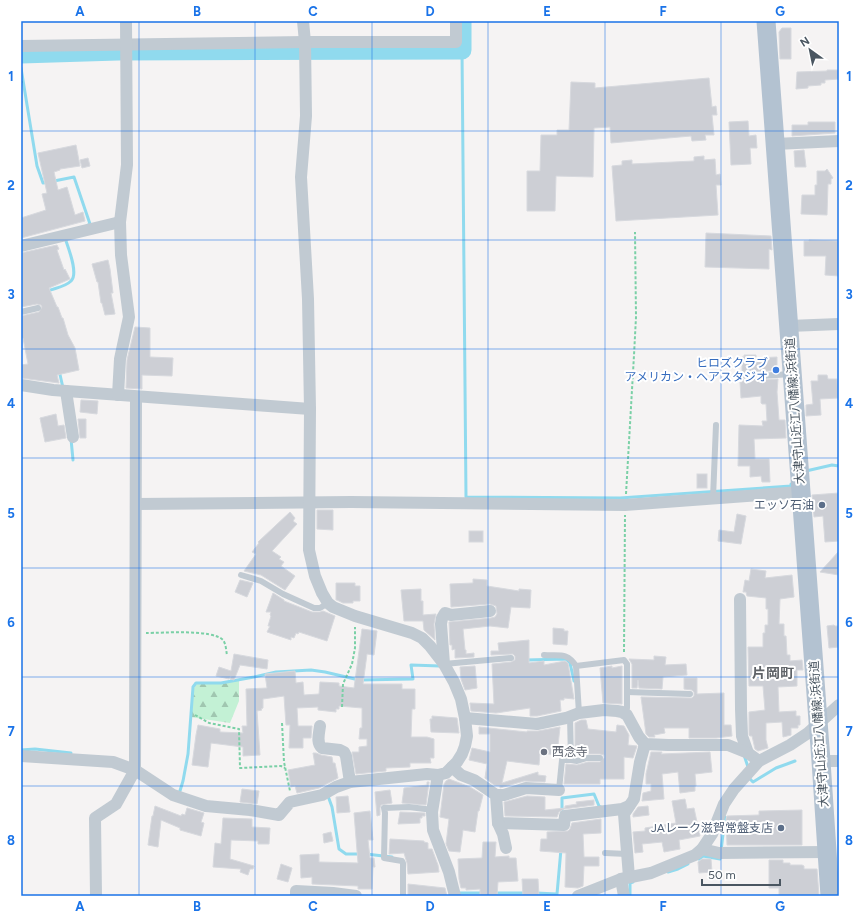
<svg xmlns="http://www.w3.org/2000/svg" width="860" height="917" viewBox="0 0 860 917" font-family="Figtree,'Noto Sans JP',sans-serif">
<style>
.forest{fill:url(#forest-firs)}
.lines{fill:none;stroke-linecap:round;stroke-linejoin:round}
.stream{stroke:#90daee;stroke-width:3}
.river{stroke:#90daee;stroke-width:19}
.building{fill:#cdcfd5;stroke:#d7d9de}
.path{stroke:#7ad0a6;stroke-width:2;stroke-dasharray:3 2;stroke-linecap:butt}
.service{stroke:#c1cad2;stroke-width:6}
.minor{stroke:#c1cad2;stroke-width:12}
.primary{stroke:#b3c2d1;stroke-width:19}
.grid{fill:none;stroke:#1a73e8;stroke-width:1;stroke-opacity:0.55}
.shop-dot{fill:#3f7fe0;stroke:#fff;stroke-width:1.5}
.service-dot{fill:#5c6f8a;stroke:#fff;stroke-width:1.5}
.worship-dot{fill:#6b7280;stroke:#fff;stroke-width:1.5}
.labels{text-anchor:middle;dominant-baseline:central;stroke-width:4;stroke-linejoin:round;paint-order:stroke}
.shop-label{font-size:12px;fill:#366cbe;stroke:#fff;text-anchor:end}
.street-label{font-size:12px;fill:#4a5661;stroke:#fff}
.service-label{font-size:12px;fill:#4e5e75;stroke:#fff;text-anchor:end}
.worship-label{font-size:12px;fill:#5b616d;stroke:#fff;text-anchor:start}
.quarter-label{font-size:14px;font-weight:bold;fill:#5f6368;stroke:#fff}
.neatline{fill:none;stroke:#1a73e8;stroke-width:1.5}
.grid-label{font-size:13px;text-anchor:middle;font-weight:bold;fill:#1a73e8}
</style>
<defs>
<pattern id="forest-firs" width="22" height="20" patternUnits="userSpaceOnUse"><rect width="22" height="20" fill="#c3f1d5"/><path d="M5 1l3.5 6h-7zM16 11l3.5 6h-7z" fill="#a0c6b0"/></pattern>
</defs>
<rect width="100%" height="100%" fill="#f5f3f3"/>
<polygon class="forest" points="239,680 239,701 230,723 190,717 194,688 197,684 221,684"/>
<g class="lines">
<g class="stream">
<polyline points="462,50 466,497 620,498 791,486 791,484"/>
<polyline points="21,68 37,166 43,183 48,182"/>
<polyline points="54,181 74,177 90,224 88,225"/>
<path d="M48,291C55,288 65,287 71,281C79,274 68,247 65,238"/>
<polyline points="59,370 63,388"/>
<polyline points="71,439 73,460"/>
<polyline points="806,471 832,465 839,466"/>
<polyline points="526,660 566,659 570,663 574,681"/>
<polyline points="21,750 35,749 71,753"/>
<polyline points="744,755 748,767"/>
<polyline points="750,777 750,779 753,782 776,768 795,761"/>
<polyline points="179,794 183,781 188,754 193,687 196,683 221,683 254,677 276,672 311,670 325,672 359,680 413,679 411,665 440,666"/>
<polyline points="328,796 332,807 339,849 346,854 361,854"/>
<polyline points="562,815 562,798 594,794 599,806 601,807"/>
<polyline points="721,851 725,817"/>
<polyline points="366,854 392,857"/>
<polyline points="699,859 703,856 720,859"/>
<polyline points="668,872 678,869 688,864"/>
<polyline points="458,891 458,893 483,893"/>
<polyline points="494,893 527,893"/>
<polyline points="536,893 557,894 561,849"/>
<polyline points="630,896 630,883 633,882"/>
</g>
<polyline class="river" points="21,54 118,51 462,50 462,21"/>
</g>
<g class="building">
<polygon points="782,28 791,28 791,59 780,59 779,32"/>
<polygon points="827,70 839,70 839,79 825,80 825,83 821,83 821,85 808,86 808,88 796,89 797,72 827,71"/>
<polygon points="709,78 712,107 716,106 717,115 712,115 714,135 705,135 706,140 692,141 691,136 611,143 610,127 594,128 593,177 556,176 555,211 527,211 527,171 540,171 541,135 557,135 557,130 569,130 571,82 595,83 595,88"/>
<polygon points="748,121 749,136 756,135 757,148 750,148 751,164 731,165 729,122"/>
<polygon points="808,122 835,122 835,133 792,136 792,125 808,125"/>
<polygon points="76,145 80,166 60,169 60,170 54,172 58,190 67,187 75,215 83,212 85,221 21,238 21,218 46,210 42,194 47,193 38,153"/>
<polygon points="804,150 806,167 795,167 794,151"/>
<polygon points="704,156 704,160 715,159 716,175 720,174 721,185 716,185 718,215 616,221 612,166 622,165 622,161 632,160 632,164 694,161 694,157"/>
<polygon points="88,158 90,166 82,168 80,160"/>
<polygon points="827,169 833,178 831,179 831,184 828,184 827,215 801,214 802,195 815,195 815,185 817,185 817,171 825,171"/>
<polygon points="706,233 771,236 772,250 769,249 769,269 705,267"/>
<polygon points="809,240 838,241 839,276 825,275 826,256 804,256 804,241 809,241"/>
<polygon points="57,245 59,249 57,250 64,270 65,269 70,279 49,288 57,307 58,307 62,318 63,318 68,335 75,348 79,370 57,375 59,383 21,378 21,365 28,364 23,338 21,338 21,316 39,312 42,307 41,305 37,304 21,307 21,253"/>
<polygon points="108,260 110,269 113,293 111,293 115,314 105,315 102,303 101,303 98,282 97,282 92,264"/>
<polygon points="135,327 150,328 150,357 173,358 172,376 142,375 142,389 126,388 127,360"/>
<polygon points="744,355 756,355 756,358 777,357 777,370 759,372 756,376 757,379 760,380 778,379 777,392 779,420 785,420 786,438 754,439 755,459 769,459 770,482 762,482 761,476 750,477 750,466 738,466 739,425 763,426 762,421 767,421 766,404 762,404 761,403 761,396 741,398 740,382 742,382 742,357 744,357"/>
<polygon points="818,375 827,375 828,379 837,379 838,398 820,399 821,415 806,416 806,405 813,404 811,381 818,381"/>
<polygon points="81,400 98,401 97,414 80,412"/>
<polygon points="56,414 58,426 64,425 66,438 45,442 40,418"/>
<polygon points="78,419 86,419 86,438 80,438"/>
<rect x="697" y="474" width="10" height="14"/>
<polygon points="839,493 839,541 825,542 823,516 814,517 812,495"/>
<polygon points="317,510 333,510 333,530 317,529"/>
<polygon points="290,512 295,518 293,521 297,524 272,551 281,557 279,559 284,562 281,566 295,576 285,590 261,575 244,571 256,554 252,552 259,543 258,542"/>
<polygon points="737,514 746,516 741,544 718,541 719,530 734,532"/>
<rect x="469" y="531" width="14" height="11"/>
<polygon points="839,551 839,575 820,572"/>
<polygon points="751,569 766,571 765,578 792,575 794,597 780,599 779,624 784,624 784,636 786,636 787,655 790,655 790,661 802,660 803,670 797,670 797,686 778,687 779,712 796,711 796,716 800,716 800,725 798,725 798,728 791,728 791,735 783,737 782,722 766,723 766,740 768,748 758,751 755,749 752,736 750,736 749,735 749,712 765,710 763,686 749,686 748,647 763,647 763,633 765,633 765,625 768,625 768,609 766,609 766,598 747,596 746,592 743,592 745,580 749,581"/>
<polygon points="473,579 487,580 487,586 519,591 519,589 531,590 530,608 511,607 508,628 490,626 463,629 465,650 466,650 466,654 474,653 474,657 455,658 455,649 452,650 452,645 450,645 449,622 491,618 495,617 497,614 496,606 490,604 451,607 450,584 473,583"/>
<polygon points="240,580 253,583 247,597 235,592"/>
<polygon points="336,583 355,583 355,586 360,586 360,601 353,601 353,603 343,603 337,600 336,600"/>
<polygon points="421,589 421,601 423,601 423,615 436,614 434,624 435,640 424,630 423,621 404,621 401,590"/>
<polygon points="273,593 284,600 284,601 312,612 320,612 323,611 335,616 327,641 299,632 298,634 296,633 294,638 291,637 291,640 267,632 270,626 268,626 271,616 270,615 271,612 266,612"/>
<polygon points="834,625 835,626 839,626 839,647 829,648 827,626"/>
<polygon points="553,628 564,629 564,631 568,631 567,645 553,644"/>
<polygon points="362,629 377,631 374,655 367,654 363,684 402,684 402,689 415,689 415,709 412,709 411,737 427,737 434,739 434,758 430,758 431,763 410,763 410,767 386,768 386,771 356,774 352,752 359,752 359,747 367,746 367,739 359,739 360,728 362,728 362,708 339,706 339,709 336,709 336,712 318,710 318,707 297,708 298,726 312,726 311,738 303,738 303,748 289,748 290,725 286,725 284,696 263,699 263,708 261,709 262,710 257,711 260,755 243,756 243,747 211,743 208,767 192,765 196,735 198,725 220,729 220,732 243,733 242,726 247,726 246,689 267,688 265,674 295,671 296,683 303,682 304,695 319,694 320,682 339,683 339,686 354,688"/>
<polygon points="529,640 529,663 544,661 544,665 565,661 568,663 574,699 564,698 564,700 560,700 561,711 537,716 530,716 530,708 496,713 471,711 470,703 494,704 492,664 511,662 515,660 515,656 513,654 491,655 491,651 499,651 498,643"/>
<polygon points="234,654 268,660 267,669 240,665 234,680 230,679 231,676 229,679 216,676 219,667 231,671"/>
<polygon points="654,656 666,657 665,665 686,664 687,675 663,677 662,689 639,688 638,680 637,688 632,688 632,664 629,659 654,660"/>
<polygon points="475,666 477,688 465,690 461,679 460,667"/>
<polygon points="612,666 612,668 622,666 622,704 603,703 600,668"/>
<polygon points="684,678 697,678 697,694 724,693 724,725 731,725 732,736 716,738 689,738 689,728 664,728 665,733 654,735 655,737 649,737 646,734 641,697 692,698 694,696 694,692 692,690 684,689"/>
<polygon points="432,716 457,718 459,733 431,732 430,719 432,719"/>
<polygon points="581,720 586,720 588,729 616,732 617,725 624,726 629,735 628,745 637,746 633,758 624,757 624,779 600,779 600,784 564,784 566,764 577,765 588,762 600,762 604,758 604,755 600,754 587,754 575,756 575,723"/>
<polygon points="479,727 527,732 527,731 538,731 560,727 557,755 540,753 539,765 507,761 502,783 538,772 538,775 546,776 545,782 524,781 500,788 500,786 494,785 485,778 487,764 469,760 472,748 490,752 490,734 479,734"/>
<polygon points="651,752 662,752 661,754 710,752 712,772 695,774 696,786 695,786 695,791 680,793 678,772 662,774 664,799 642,801 643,793 651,791 651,784 646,784 646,774"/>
<polygon points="313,753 316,753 321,755 332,757 333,763 335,763 338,778 319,788 297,793 295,786 291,787 288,770 315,765"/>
<polygon points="449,779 470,787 483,795 479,811 478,811 475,832 463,830 460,852 449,851 446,844 449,819 440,817 444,784 446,781"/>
<polygon points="427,782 429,782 426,805 402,803 404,788 427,785"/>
<polygon points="242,789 259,791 257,804 240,802"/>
<polygon points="390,790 392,803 381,805 380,808 380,815 377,816 375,792"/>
<polygon points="348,796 350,812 337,813 336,797"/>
<polygon points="527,796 545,797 545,810 565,808 565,806 577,804 576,802 594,800 594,805 564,809 559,812 557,817 505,816 504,802"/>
<polygon points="685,799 687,809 694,808 700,836 679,840 680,849 664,852 662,842 642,844 643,852 635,853 633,832 645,831 645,828 676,823 672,801"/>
<polygon points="155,806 181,816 182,814 185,815 187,808 204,813 201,822 204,823 201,836 180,830 180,828 161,820 158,847 148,845 152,816 153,816"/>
<polygon points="648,806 649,815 633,817 633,814 638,807"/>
<polygon points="802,810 802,845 727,845 726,819 727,816 759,815 759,811"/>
<polygon points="370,811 373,840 368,840 370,858 374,858 375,867 373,867 372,889 358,889 358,886 312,884 312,877 301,878 300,855 319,854 319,862 358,863 354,813"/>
<polygon points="400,812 425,813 425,816 422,816 422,818 420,818 420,823 398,824"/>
<polygon points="223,818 252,819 252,827 270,828 269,844 258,844 258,841 231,840 230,859 254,866 253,869 250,869 248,875 240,872 241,869 213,867 215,843 221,844"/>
<polygon points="601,819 601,833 583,834 584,857 599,857 599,866 584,866 583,886 578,888 565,887 566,853 540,851 541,839 547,839 547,832 568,831 570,829 572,823"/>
<polygon points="331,832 333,841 324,843 323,834"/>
<polygon points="390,839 424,841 424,842 428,843 428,849 432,849 438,865 439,872 408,874 407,863 404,853 389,854"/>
<polygon points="483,842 496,842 495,857 509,856 509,858 516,858 518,881 498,882 497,896 480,896 480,889 466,890 466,888 461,888 459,879 458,859 482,858"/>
<polygon points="702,859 711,859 712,872 699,873 698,862"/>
<polygon points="769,860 783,860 783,863 790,863 790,865 802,865 804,866 804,869 817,869 819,896 779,896 779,888 769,888"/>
<polygon points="281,864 292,868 288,882 277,879"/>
<polygon points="522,879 538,879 539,896 523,896"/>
<polygon points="408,884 445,888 447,896 408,896"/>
</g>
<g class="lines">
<g class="path">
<polyline points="21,82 23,82"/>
<polyline points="626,494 634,355 636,317 635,232"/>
<path d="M146,633C163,633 212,629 223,640C226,644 226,650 227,655"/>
<polyline points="624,652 625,515"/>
<polyline points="342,707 343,684 352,664 355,648 355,627"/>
<polyline points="195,715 209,723 239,729 240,768 281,766 285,768"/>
<polyline points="282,723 284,762 290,791"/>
</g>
<g class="service">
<polyline points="21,312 38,308"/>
<polyline points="760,376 791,374"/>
<polyline points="713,498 716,425"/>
<polyline points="241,575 261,581 283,594 314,608 320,608 328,603"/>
<path d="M544,655C560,656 567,652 576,666"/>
<polyline points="444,664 511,658"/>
<polyline points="627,692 690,694"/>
<polyline points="579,713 576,666 624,660 627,664 627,708 625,713"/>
<polyline points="571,760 577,761 587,758 600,758"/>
<polyline points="559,790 562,760 571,760 570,717"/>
<polyline points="605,853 627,854"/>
<polyline points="403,896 403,863 402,861 384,858 385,813 384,808 409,807 433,810"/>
</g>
<g class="minor">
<polyline points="21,46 305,42 456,42 456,21"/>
<polyline points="775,144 839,141"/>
<polyline points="21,246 120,222"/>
<polyline points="789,326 839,324"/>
<polyline points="21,385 53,390 310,409"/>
<polyline points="66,391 73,437"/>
<polyline points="118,395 120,359 129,317 121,255 120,222 127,165 126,21"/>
<polyline points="136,504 351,502 625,505 801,492"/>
<polyline points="740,599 741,709 742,736 748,753"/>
<polyline points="444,664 441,624 442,618 445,613 451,615 490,611"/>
<polyline points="465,718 537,724 566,718 579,713 604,710 617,711 622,712 627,715 639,737 645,744 668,745 728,745 748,753 759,761"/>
<path d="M320,726C319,734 316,743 322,748L340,750L344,752L346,756L350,782"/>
<polyline points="21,756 113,762 135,770 173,795 206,806 250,810 279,815 290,802 322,795 336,787 350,782 427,774 438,775 446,773 457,762 462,754 465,746 467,736 465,718 461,699 454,682 444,664 430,646 422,638 412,633 355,616 333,607 328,603 322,593 315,576 309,550 310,409 308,299 301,177 306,116 305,42 303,21"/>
<polyline points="821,761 839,761"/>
<polyline points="452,767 461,775 474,780 496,795 498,823 564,825 565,816 622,809 629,806"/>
<polyline points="438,775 432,812 433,830 449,872 455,896"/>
<polyline points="496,795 504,795 526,788 559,790"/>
<polyline points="498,823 503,834 506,848"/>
<polyline points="702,849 719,853 827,852"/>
<polyline points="629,877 624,814 634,799 640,762 645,744"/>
<polyline points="621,879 624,896"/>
<polyline points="96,896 95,818 116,804 135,770 136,397"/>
<polyline points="296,896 296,891 333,893 356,896"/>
<polyline points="578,896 621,879 651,873 695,855 702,849 712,834 724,804 734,789 759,761 790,745 808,733 839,705"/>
</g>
<polyline class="primary" points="766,21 821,761 830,896"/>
</g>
<path class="grid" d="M139,21V896M255,21V896M372,21V896M488,21V896M605,21V896M721,21V896M21,131H839M21,240H839M21,349H839M21,458H839M21,568H839M21,677H839M21,786H839"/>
<circle class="shop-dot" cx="776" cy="370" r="4"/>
<g class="service-dot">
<circle cx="822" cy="505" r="4"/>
<circle cx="781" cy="828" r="4"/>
</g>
<circle class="worship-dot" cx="544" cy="752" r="4"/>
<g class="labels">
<g class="shop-label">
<text x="768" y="363">ヒロズクラブ<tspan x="768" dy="14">アメリカン・ヘアスタジオ</tspan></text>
</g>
<g class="street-label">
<text transform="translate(795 411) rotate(-94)">大津守山近江八幡線;浜街道</text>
<text transform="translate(819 734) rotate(-94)">大津守山近江八幡線;浜街道</text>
</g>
<g class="service-label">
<text x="814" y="505">エッソ石油</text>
<text x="773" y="828">JAレーク滋賀常盤支店</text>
</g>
<g class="worship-label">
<text x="552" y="752">西念寺</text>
</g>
<g class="quarter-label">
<text x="773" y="673">片岡町</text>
</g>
</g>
<rect width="860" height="917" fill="none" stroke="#ffffff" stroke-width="44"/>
<g transform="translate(810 50) rotate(327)" stroke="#ffffff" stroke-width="3" paint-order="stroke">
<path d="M0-3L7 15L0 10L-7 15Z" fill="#4a5661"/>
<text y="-6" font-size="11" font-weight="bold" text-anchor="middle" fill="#4a5661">N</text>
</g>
<path d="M702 879v6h78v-6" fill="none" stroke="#4a5661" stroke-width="2"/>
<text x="708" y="879" font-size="12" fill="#4a5661" stroke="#ffffff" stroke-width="3" paint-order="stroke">50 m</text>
<rect x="22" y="22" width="816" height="873" class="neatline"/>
<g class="grid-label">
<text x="80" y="16">A</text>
<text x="197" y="16">B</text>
<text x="313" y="16">C</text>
<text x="430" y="16">D</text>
<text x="547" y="16">E</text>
<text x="663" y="16">F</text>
<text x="780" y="16">G</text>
<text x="11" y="81">1</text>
<text x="849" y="81">1</text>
<text x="11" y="190">2</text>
<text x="849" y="190">2</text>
<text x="11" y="299">3</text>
<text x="849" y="299">3</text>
<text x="11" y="408">4</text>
<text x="849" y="408">4</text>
<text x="11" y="518">5</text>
<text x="849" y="518">5</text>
<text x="11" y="627">6</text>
<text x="849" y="627">6</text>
<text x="11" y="736">7</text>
<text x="849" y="736">7</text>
<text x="11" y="845">8</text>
<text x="849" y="845">8</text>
<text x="80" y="911">A</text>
<text x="197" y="911">B</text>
<text x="313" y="911">C</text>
<text x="430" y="911">D</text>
<text x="547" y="911">E</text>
<text x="663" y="911">F</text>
<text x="780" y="911">G</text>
</g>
</svg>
